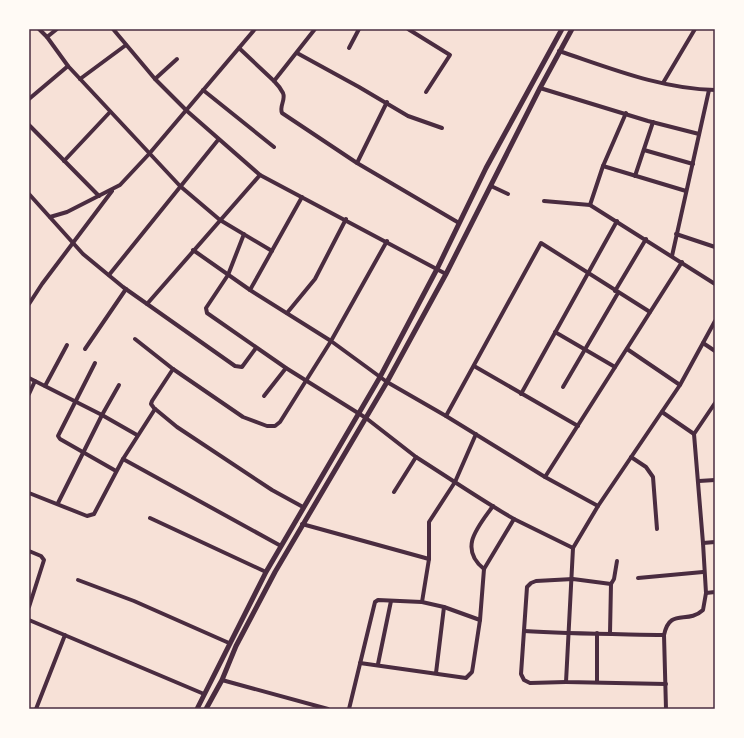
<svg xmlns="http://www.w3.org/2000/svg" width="744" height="738" viewBox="0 0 744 738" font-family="'Varela Round',sans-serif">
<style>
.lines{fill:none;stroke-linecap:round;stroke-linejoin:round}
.minor{stroke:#4a2c40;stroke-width:4}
.tertiary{stroke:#4a2c40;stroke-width:5}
.neatline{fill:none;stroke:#4a2c40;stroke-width:1.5}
</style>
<rect width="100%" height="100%" fill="#f7e1d7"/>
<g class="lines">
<g class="minor">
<polyline points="39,29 47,37 68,66 180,186 220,220 272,251"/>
<polyline points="113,29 155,79 187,111 260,175 446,274"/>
<polyline points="408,29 450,55 426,92"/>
<polyline points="47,37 57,29"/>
<polyline points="239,48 274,81 315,29"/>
<polyline points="349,48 359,29"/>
<path d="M559,51C610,68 661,89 715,90"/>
<polyline points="297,53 359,87 408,116 442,128"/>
<polyline points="80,79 126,45"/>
<polyline points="155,79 177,59"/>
<path d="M274,81C277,84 281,89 283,93C286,100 279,106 282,113L357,163L459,223"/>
<polyline points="663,83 695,29"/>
<polyline points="540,88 648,121 699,134"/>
<polyline points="203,90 274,147"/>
<polyline points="29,99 68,66"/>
<polyline points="29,125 99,196"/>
<polyline points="644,150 693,164"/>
<polyline points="64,161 110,112"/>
<polyline points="357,163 387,102"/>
<polyline points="603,166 686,191"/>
<polyline points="635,176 653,122"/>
<polyline points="491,186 508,194"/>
<polyline points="29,194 83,254 123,287 235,366 242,367 256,348"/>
<polyline points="544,201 590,205 715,284"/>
<polyline points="590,205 603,166 626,113"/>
<polyline points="50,217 67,212 120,185 149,154 255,29"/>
<polyline points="244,234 228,275 206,308 207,313 286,368 366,418 416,457"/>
<polyline points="676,234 715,247"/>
<polyline points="387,241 331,341 387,382 446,416 545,477 598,506"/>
<polyline points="193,250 250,290"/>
<polyline points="672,256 709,90"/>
<polyline points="109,275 218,140"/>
<polyline points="615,291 646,239"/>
<polyline points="29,304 42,284 112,191"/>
<polyline points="147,304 260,175"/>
<polyline points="287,313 315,279 346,219"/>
<polyline points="555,332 615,367"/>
<polyline points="135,339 173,369 243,417 267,426 275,426 280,422 331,341 250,290 302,197"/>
<polyline points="703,343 715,351"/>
<polyline points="85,349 126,289"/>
<polyline points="627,349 680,385"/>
<polyline points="95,363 58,436 60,439 116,471"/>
<polyline points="474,366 578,426"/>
<polyline points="173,369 152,401 151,404 154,408 177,427 272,490 303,507"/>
<polyline points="29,378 102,415 137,435"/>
<polyline points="45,386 67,345"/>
<polyline points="563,387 618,293"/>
<polyline points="29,394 35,381"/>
<polyline points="521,394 617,221"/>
<polyline points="264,396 286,368"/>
<polyline points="662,412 694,434"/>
<polyline points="446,416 541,243 650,312"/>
<polyline points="476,434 455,482 429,522 429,559 422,602 444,607 480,620"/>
<polyline points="631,457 646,467 653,477 657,529"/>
<polyline points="123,459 281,546"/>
<polyline points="545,477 682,262"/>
<polyline points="699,481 715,480"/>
<path d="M394,492L416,457C449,478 481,500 514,519"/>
<polyline points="29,493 87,516 94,514 123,459 155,409"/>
<polyline points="58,503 102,415 119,385"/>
<polyline points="150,518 266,572"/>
<polyline points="302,524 429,559"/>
<polyline points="703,543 715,542"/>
<polyline points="29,551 41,556 44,560 29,607"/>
<path d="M484,569C458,548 478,527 493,506"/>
<polyline points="638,578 703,572"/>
<polyline points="78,580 134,601 229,643"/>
<polyline points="706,593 715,592"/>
<polyline points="29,620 204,694"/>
<path d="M524,631C570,634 617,634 664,635"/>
<polyline points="610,633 611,584"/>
<polyline points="360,663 466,678 472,672 473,666 480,620 484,569 514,519 573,548"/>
<polyline points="378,664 391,601"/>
<polyline points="436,673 444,607"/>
<polyline points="222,680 328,709"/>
<polyline points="566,682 530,683 524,680 521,674 527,587 531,583 536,581 573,579 611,584 614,579 617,561"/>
<polyline points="597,682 597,633"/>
<polyline points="666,684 566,682 573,548 598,506 680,385 715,321"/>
<polyline points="36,709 65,635"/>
<polyline points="349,709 375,602 378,600 422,602"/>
<path d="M666,709L664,635C670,607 687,625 703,610L706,593L703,543L694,434L715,403"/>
</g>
<g class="tertiary">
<polyline points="197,709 266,572 380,377 437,269 486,168 562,29"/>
<polyline points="206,709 222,680 236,646 275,572 387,382 446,274 540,88 572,29"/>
</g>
</g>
<rect width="744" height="738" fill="none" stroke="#fffaf5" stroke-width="60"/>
<rect x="30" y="30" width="684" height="678" class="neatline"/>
</svg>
